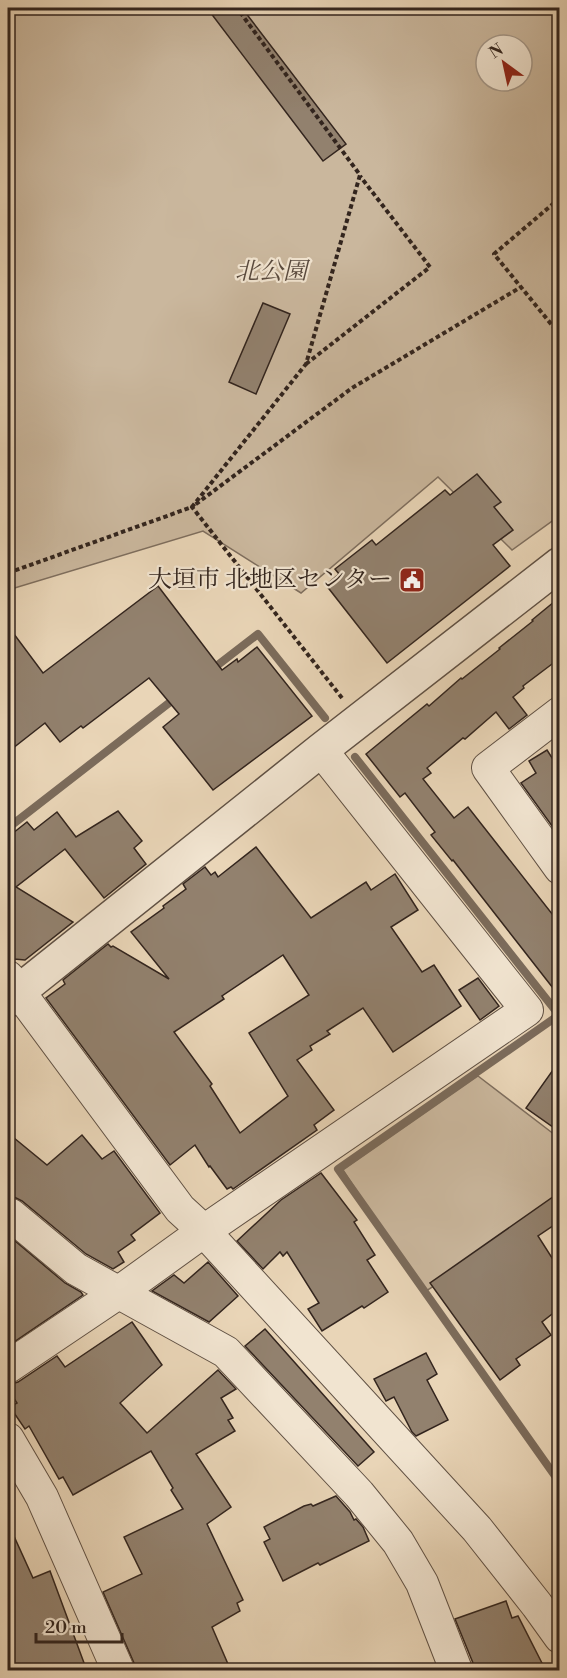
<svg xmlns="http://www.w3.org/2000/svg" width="567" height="1678" viewBox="0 0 567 1678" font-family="'Libre Bodoni','Noto Serif JP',serif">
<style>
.green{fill:#cab79d;stroke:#7e6e5e;stroke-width:1.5;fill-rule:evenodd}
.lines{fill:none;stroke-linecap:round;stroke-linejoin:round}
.stream{stroke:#7b6b5b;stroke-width:8}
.building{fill:#92816e;stroke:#33251e;stroke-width:1.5;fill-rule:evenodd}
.minor-casing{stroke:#605144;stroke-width:34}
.tertiary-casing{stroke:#605144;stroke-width:36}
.path{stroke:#33251e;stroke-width:4;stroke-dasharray:4.5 3;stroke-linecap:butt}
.minor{stroke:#f1e4d0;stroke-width:32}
.tertiary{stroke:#f1e4d0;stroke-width:33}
.labels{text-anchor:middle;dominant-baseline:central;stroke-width:4.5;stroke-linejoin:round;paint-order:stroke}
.park-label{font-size:24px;font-style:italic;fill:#594a3e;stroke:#f1e4d0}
.poi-label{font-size:24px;fill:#33251e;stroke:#f1e4d0;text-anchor:end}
</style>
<rect width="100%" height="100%" fill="#e9d5b7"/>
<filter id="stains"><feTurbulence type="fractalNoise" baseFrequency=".00333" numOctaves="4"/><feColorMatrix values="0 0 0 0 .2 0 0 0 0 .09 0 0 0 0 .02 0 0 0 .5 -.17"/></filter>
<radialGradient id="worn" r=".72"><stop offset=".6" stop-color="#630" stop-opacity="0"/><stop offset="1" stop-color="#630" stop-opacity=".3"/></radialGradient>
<g class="green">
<path d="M8,8H559V516L512,550L438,477L301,593L203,531L8,590ZM486,45H522V81H486Z"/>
<polygon points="478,1076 559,1138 559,1206 423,1293 343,1170"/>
</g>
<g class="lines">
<g class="stream">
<polyline points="210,671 258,634 325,718"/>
<polyline points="355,757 559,1015 338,1169 560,1483"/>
<polyline points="8,828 178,696"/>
</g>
</g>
<g class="building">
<polygon points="207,8 242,8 346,144 323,161"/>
<polygon points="263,303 290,314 256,394 229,382"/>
<polygon points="477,474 501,502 494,507 513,530 493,545 510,566 387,663 326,585 339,574 335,569 372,540 376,545 445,490 450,495"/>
<polygon points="158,586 222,670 237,659 238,662 257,647 312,716 213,790 163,727 179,714 149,678 83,728 81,726 60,742 45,723 8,752 8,626 43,673"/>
<polygon points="560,597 560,658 523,686 524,688 513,697 527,715 509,729 496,712 465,739 463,738 427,768 431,773 423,779 454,818 468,807 560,924 560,997 453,860 452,861 431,835 435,832 405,793 400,797 366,754 427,704 429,706 461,678 462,679 500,649 499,648 533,621 532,620"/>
<polygon points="547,750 554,761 560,757 560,837 521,783 536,773 529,761"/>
<polygon points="118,811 142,841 134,848 146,864 104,898 65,849 16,887 73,922 25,960 14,959 8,952 8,837 27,822 34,830 57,812 76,837"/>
<path d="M256,847L311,918L366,882L371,890L395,874L418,910L391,927L422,972L434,965L461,1006L393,1052L363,1008L327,1031L330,1034L310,1046L312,1050L297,1060L334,1110L314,1125L317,1130L233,1189L231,1187L227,1189L210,1166L209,1167L195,1145L170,1165L46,998L65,984L63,980L108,944L111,947L113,946L169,979L131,932L164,908L163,906L186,889L183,884L205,867L211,875L215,872L218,877ZM283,955L309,995L249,1033L288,1096L240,1133L210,1086L212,1084L174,1032L224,999L222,996Z"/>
<polygon points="478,978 499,1006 480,1020 459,990"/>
<polygon points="560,1060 560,1132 526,1108"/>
<polygon points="8,1133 47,1165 82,1135 102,1159 114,1151 160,1213 131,1235 135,1240 118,1252 124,1262 113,1269 86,1254 22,1201 14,1197 8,1196"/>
<polygon points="321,1173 357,1220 354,1222 375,1255 367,1260 388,1292 364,1308 362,1306 322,1331 308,1309 319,1303 287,1252 283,1256 280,1252 263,1269 237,1241 281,1200"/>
<polygon points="560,1192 560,1221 538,1236 554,1261 556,1311 542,1322 551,1335 516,1359 520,1365 500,1380 430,1283"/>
<polygon points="8,1235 65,1283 81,1292 83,1295 8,1346"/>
<polygon points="208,1262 238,1296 209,1322 152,1291 174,1275 184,1283"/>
<polygon points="132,1322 162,1365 120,1403 147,1433 218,1370 236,1389 221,1398 233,1418 228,1420 235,1431 196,1454 231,1507 207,1524 243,1600 237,1603 240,1611 212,1627 231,1671 136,1671 134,1663 103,1592 142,1574 124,1537 183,1509 171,1490 173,1488 151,1451 73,1495 63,1477 59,1479 29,1426 25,1429 10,1407 17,1403 8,1389 8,1385 18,1382 57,1356 65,1367"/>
<polygon points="265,1329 374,1452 358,1466 245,1346"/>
<polygon points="426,1353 437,1374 427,1380 448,1420 416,1436 412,1432 394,1397 386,1401 374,1379"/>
<polygon points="336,1496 350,1512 354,1520 356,1519 363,1527 369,1541 320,1565 318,1563 283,1581 264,1542 270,1539 264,1527 304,1506 311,1504 313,1506"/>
<polygon points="8,1523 33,1578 50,1571 87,1671 8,1671"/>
<polygon points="506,1601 512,1618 518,1616 546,1671 474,1671 473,1663 455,1619"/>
</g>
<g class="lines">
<g class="minor-casing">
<g id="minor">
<polyline points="560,713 488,768 560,868"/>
<polyline points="8,977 180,1209 204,1231 477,1529 537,1605 560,1637"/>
<polyline points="8,1214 11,1215 76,1269 226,1352 359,1494 398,1542 422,1583 456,1670"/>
<polyline points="8,1367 118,1293 204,1231 527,1010 321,750"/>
<polyline points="8,1439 42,1497 118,1670"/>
</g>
</g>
<g class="tertiary-casing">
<polyline id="tertiary" points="8,1000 321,750 560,564"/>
</g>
<g class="path">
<polyline points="560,198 494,254 560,335"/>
<polyline points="306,364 430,267 360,176"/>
<polyline points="8,573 192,507 306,364 360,175 237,8"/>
<polyline points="342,698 192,507 352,388 521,287"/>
</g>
<use href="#minor" class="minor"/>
<use href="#tertiary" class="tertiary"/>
</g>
<defs>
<g id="civic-square" transform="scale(1.35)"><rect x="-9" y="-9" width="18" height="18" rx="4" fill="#8f2418" stroke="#f1e4d0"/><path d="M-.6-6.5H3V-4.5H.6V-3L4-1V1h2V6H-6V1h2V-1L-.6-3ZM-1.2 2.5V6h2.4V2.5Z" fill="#fff"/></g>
</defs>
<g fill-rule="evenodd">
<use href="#civic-square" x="412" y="580"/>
</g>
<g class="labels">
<g class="park-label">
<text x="271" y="272">北公園</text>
</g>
<g class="poi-label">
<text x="392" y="580">大垣市 北地区センター</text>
</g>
</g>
<rect width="567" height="1678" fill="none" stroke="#e9d5b7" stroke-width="30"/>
<rect x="9" y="9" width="549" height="1660" fill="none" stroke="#33251e" stroke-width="3"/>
<rect x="15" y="15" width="537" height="1648" fill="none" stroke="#33251e" stroke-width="1.5"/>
<g transform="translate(504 63) rotate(327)"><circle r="28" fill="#f1e4d0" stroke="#a59889" stroke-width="1.5"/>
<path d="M0-4.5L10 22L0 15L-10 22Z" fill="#8f2418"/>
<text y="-9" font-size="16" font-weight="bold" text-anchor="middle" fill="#33251e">N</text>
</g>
<path d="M36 1633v9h86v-9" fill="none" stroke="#33251e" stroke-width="3"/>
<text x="45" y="1633" font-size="18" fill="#33251e" stroke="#f1e4d0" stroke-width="4.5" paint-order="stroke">20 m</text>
<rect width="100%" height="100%" filter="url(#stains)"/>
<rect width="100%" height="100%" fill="url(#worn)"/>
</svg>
